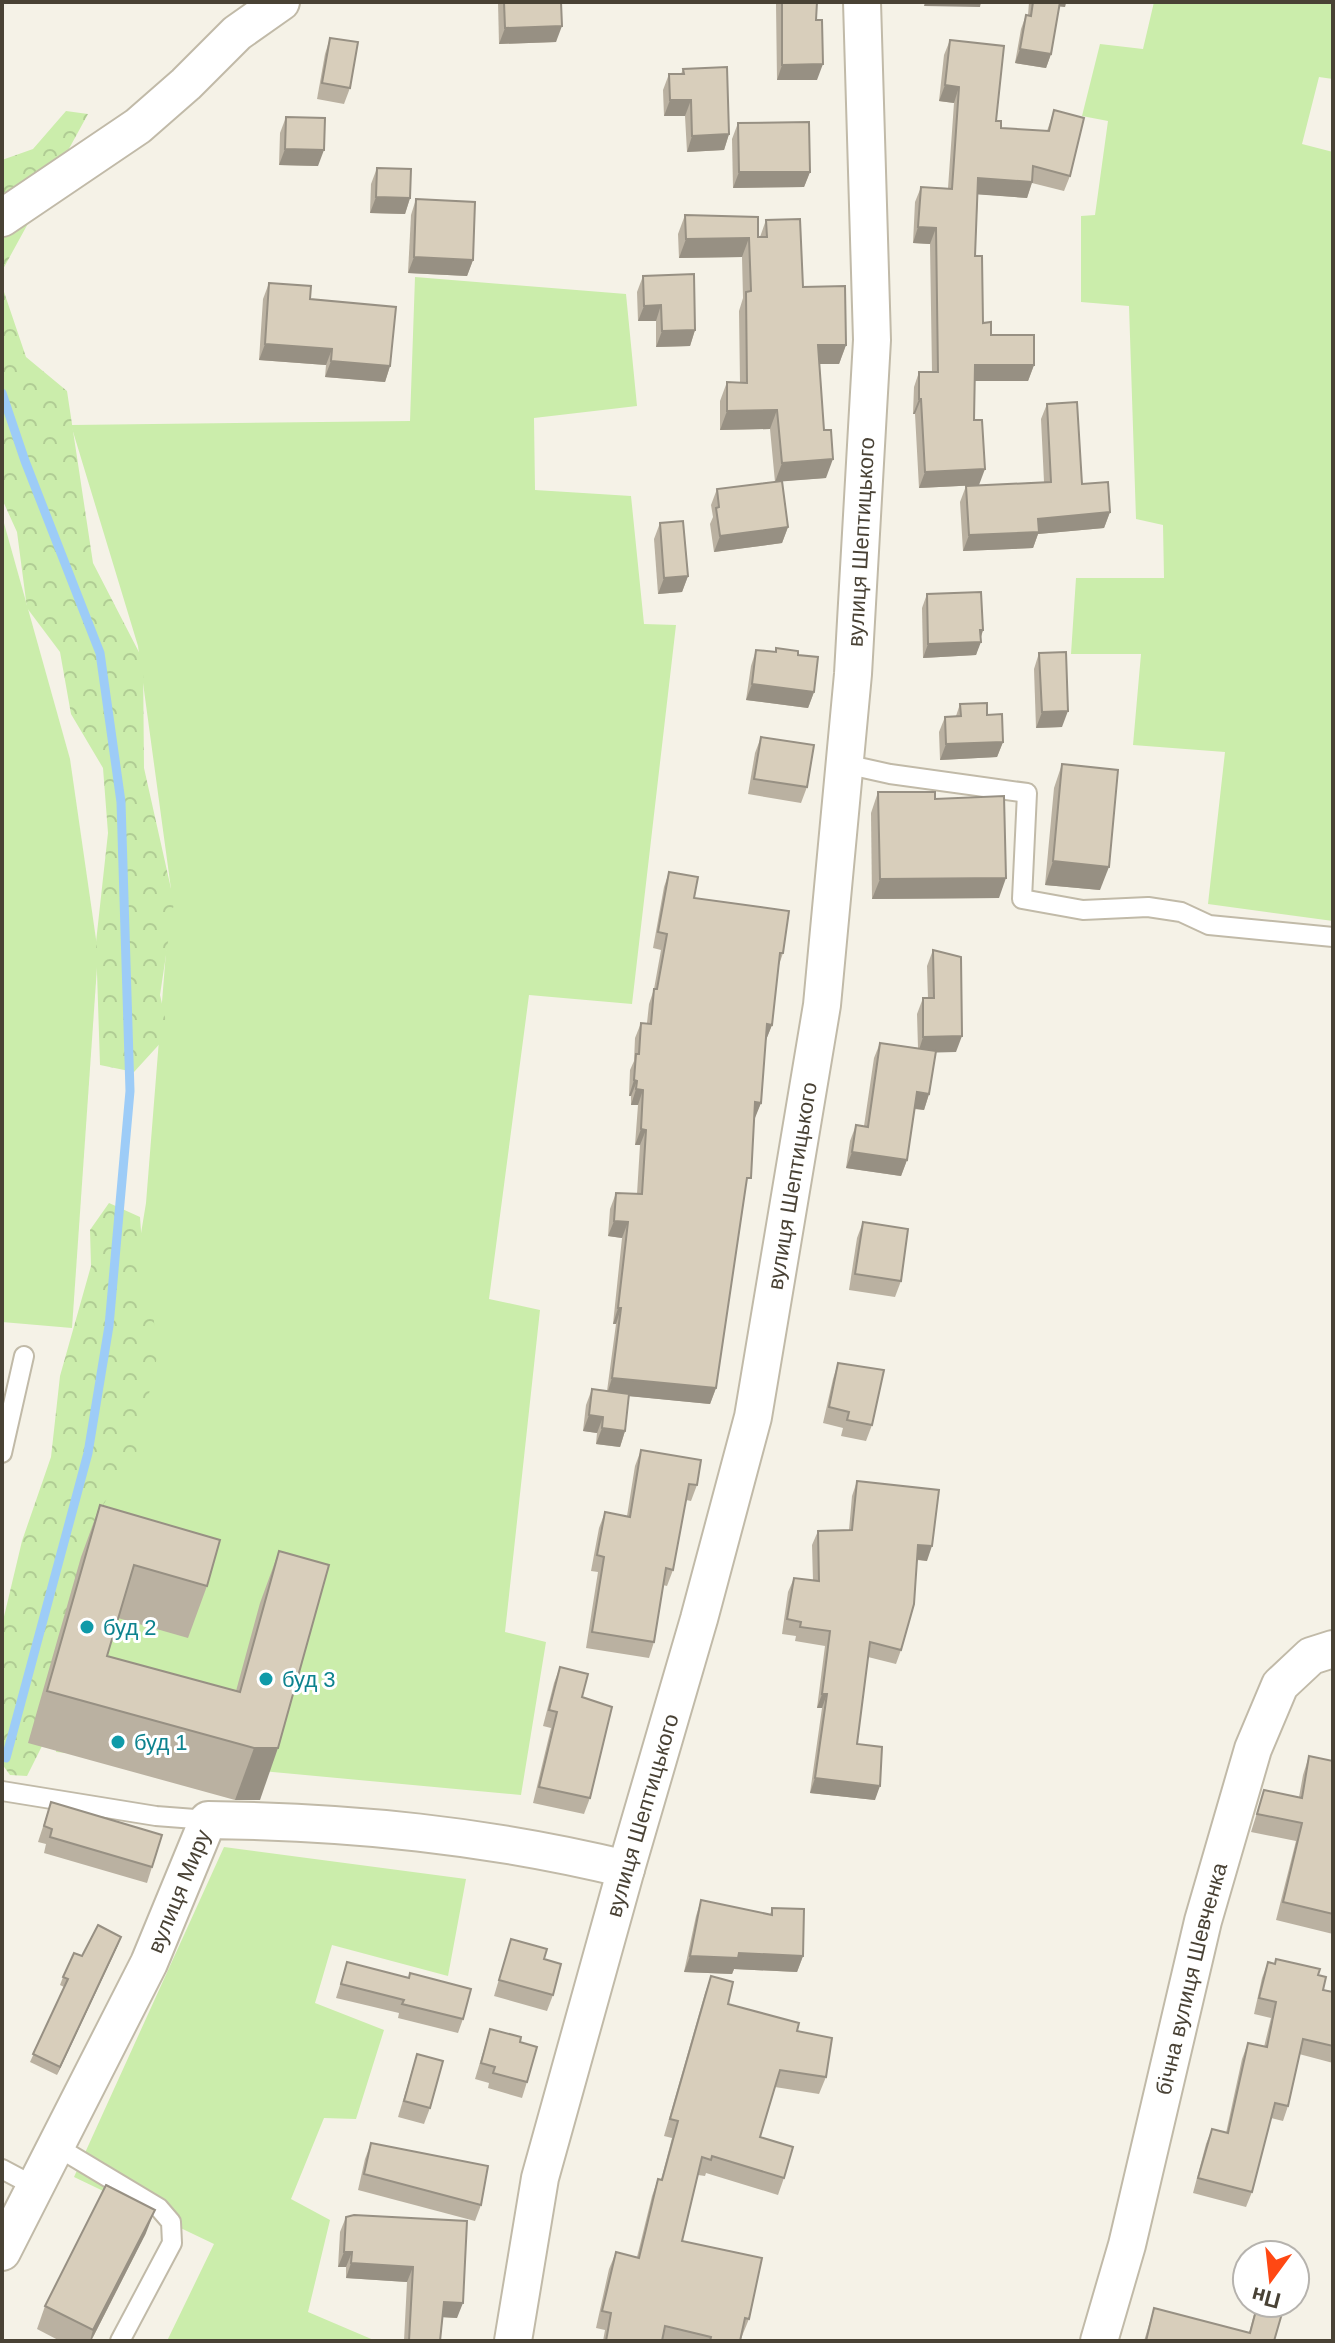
<svg xmlns="http://www.w3.org/2000/svg" width="1335" height="2343" viewBox="0 0 1335 2343" font-family="Helvetica,sans-serif">
<style>
.green{fill:#cbedab}
.forest{fill:url(#forest-crowns)}
.lines{fill:none;stroke-linecap:round;stroke-linejoin:round}
.stream{stroke:#9dccf7;stroke-width:9}
.lane-casing{stroke:#c1baa8;stroke-width:22}
.street-casing{stroke:#c1baa8;stroke-width:40}
.lane{stroke:#fff;stroke-width:18}
.street{stroke:#fff;stroke-width:36}
.wall{fill:#bab1a1}
.shaded-wall{fill:#979083}
.building{fill:#d8cebb;stroke:#979083;stroke-width:2}
.culture-dot{fill:#0f9aa8;stroke:#fff;stroke-width:3}
.labels{text-anchor:middle;dominant-baseline:central;stroke-width:6;stroke-linejoin:round;paint-order:stroke}
.street-label{font-size:22px;fill:#494235;stroke:#fff}
.culture-label{font-size:22px;fill:#0d838f;stroke:#fff;text-anchor:start}
</style>
<defs>
<pattern id="forest-crowns" width="20" height="18" patternUnits="userSpaceOnUse" patternTransform="scale(2)"><rect width="20" height="18" fill="#cbedab"/><path d="M2 6a3 3 0 1 1 6 0M12 15a3 3 0 1 1 6 0" fill="none" stroke="#b0cc94"/></pattern>
</defs>
<rect width="100%" height="100%" fill="#f5f2e7"/>
<g class="green">
<polygon points="1154,2 1333,2 1333,79 1319,77 1302,144 1333,152 1333,921 1208,904 1225,752 1133,745 1141,654 1071,654 1076,578 1164,578 1163,525 1136,519 1129,306 1081,302 1081,216 1095,215 1108,121 1082,116 1100,44 1143,49"/>
<polygon points="415,277 626,294 637,406 534,418 535,490 631,496 644,624 676,625 632,1004 529,995 489,1299 540,1310 505,1632 546,1642 521,1795 56,1752 146,1203 171,889 138,646 71,425 410,421"/>
<polygon points="2,516 70,759 98,953 72,1328 2,1322"/>
<polygon points="224,1847 466,1879 448,1976 332,1945 315,2003 384,2030 356,2119 324,2118 291,2199 330,2220 308,2312 376,2341 167,2341 214,2244 74,2177"/>
</g>
<g class="forest">
<polygon points="66,111 88,114 2,271 2,160 33,149"/>
<polygon points="2,286 26,357 67,391 93,563 143,660 144,768 174,902 160,995 167,1026 165,1038 134,1072 100,1065 96,942 108,833 103,768 71,714 60,652 27,608 17,532 2,499"/>
<polygon points="109,1203 140,1217 142,1245 141,1288 153,1310 157,1357 133,1467 112,1490 101,1509 42,1746 27,1776 10,1775 2,1764 2,1625 22,1541 51,1457 60,1376 91,1266 90,1230"/>
</g>
<g class="lines">
<polyline class="stream" points="2,393 25,461 100,653 121,802 130,1091 109,1326 88,1453 6,1758"/>
<g class="lane-casing">
<g id="lane">
<polyline points="845,764 890,774 1027,793 1022,899 1083,910 1148,907 1181,912 1209,925 1333,937"/>
<polyline points="2,1453 24,1356"/>
<polyline points="2,1791 156,1816 208,1820"/>
<polyline points="54,2145 159,2208 171,2222 172,2243 120,2341"/>
<polyline points="2,2169 34,2186"/>
</g>
</g>
<g class="street-casing">
<g id="street">
<polyline points="2,218 138,126 186,84 237,33 281,2"/>
<path id="s1" d="M2,2252L149,1963L208,1820C352,1822 486,1835 626,1869"/>
<path id="s2" d="M513,2341L540,2178L626,1869L699,1619L753,1417L822,1005L853,674L872,340L862,2"/>
<path id="s3" d="M1099,2341L1127,2245L1203,1921L1253,1749L1280,1685L1311,1656L1333,1649"/>
</g>
</g>
<use href="#lane" class="lane"/>
<use href="#street" class="street"/>
</g>
<g class="wall">
<polygon points="498,2 561,2 556,42 499,44"/>
<polygon points="745,2 817,2 816,20 817,80 777,80 776,4"/>
<polygon points="1029,2 1066,2 1065,7 1059,6 1051,54 1046,68 1015,63 1021,29 1026,15 1028,15"/>
<polygon points="330,38 350,88 344,104 317,99 325,54"/>
<polygon points="950,40 996,121 1001,128 1047,131 1054,110 1070,176 1064,191 1032,183 1027,198 978,194 975,256 983,323 991,335 1034,365 1028,381 975,381 974,420 979,485 919,488 915,414 913,414 914,387 919,372 932,372 930,244 913,243 915,202 921,187 948,188 954,103 939,101 944,55"/>
<polygon points="683,69 729,134 724,150 687,152 685,116 664,116 663,90 669,74 681,74"/>
<polygon points="286,117 318,166 279,165 280,133"/>
<polygon points="738,123 810,172 804,187 733,188 732,139"/>
<polygon points="377,168 410,198 405,214 370,213 371,184"/>
<polygon points="416,199 473,260 467,276 408,273 411,215"/>
<polygon points="685,215 758,237 760,237 766,220 803,287 846,345 839,364 819,364 826,478 782,481 788,527 782,543 714,552 710,524 713,517 711,505 717,489 775,482 770,429 720,430 720,401 727,382 740,383 739,311 743,298 742,257 679,258 678,234"/>
<polygon points="643,276 695,330 690,346 656,347 656,321 638,321 637,292"/>
<polygon points="269,283 310,299 390,366 385,382 325,377 326,365 259,360 263,299"/>
<polygon points="1047,404 1082,484 1110,512 1104,528 1038,534 1033,548 963,551 960,502 966,486 1044,482 1041,419"/>
<polygon points="660,523 688,576 682,592 658,594 654,539"/>
<polygon points="927,594 983,630 976,655 923,658 922,608"/>
<polygon points="776,648 798,655 814,692 808,708 746,700 751,666 756,650 775,652"/>
<polygon points="1039,653 1062,727 1036,728 1034,669"/>
<polygon points="960,704 987,715 1003,742 997,757 940,760 939,732 945,717 956,716"/>
<polygon points="761,737 807,787 801,803 748,794 755,753"/>
<polygon points="1062,764 1100,890 1045,885 1054,788"/>
<polygon points="878,792 935,799 999,898 872,899 871,813"/>
<polygon points="669,872 694,898 783,953 778,968 772,1025 766,1040 761,1103 754,1118 745,1194 716,1388 710,1404 629,1396 625,1431 620,1447 596,1444 597,1433 583,1431 586,1405 592,1389 607,1391 616,1324 613,1324 622,1238 608,1236 610,1209 616,1193 637,1194 640,1145 635,1145 638,1105 631,1105 631,1096 629,1096 630,1070 634,1061 635,1038 641,1023 647,1023 649,1004 654,989 661,950 653,948 664,887"/>
<polygon points="933,950 956,1052 935,1052 929,1094 924,1110 914,1109 907,1160 901,1176 846,1168 850,1141 856,1125 864,1126 874,1058 880,1043 918,1048 917,1014 923,998 928,998 927,966"/>
<polygon points="863,1222 901,1281 895,1297 849,1290 857,1238"/>
<polygon points="838,1363 872,1425 866,1441 841,1436 843,1428 823,1423 833,1379"/>
<polygon points="641,1450 697,1485 691,1501 686,1500 673,1570 667,1586 663,1585 654,1642 649,1658 586,1648 598,1572 591,1571 599,1528 605,1512 627,1516 635,1466"/>
<polygon points="857,1481 927,1561 917,1560 901,1650 896,1664 868,1657 857,1744 875,1800 810,1793 822,1708 817,1708 825,1646 795,1641 796,1636 782,1634 788,1592 794,1578 813,1581 812,1545 818,1531 849,1530 852,1496"/>
<polygon points="100,1505 207,1586 188,1638 118,1618 107,1656 236,1691 260,1603 279,1551 260,1800 235,1800 28,1743 81,1557"/>
<polygon points="560,1667 582,1697 590,1798 584,1814 533,1803 551,1728 543,1726 554,1683"/>
<polygon points="1309,1756 1333,1761 1333,1934 1276,1920 1296,1841 1251,1832 1264,1790 1299,1797 1303,1775"/>
<polygon points="51,1802 152,1867 147,1883 44,1853 46,1844 38,1842"/>
<polygon points="701,1900 770,1915 772,1908 803,1956 797,1972 734,1969 732,1974 684,1972 696,1916"/>
<polygon points="511,1939 544,1959 553,1995 547,2011 494,1996"/>
<polygon points="118,1945 57,2075 30,2062 64,1987 60,1985 63,1977 82,1956"/>
<polygon points="347,1962 408,1978 463,2019 458,2033 398,2018 399,2013 336,1998"/>
<polygon points="1268,1962 1318,1975 1323,1990 1333,1992 1333,2063 1299,2054 1288,2106 1283,2121 1271,2118 1252,2192 1246,2207 1193,2193 1206,2144 1212,2129 1226,2133 1242,2059 1248,2043 1264,2047 1271,2018 1254,2014 1262,1978"/>
<polygon points="711,1976 728,2004 797,2031 826,2077 819,2094 775,2087 760,2137 784,2178 778,2195 706,2173 705,2176 698,2175 682,2241 749,2319 740,2341 603,2341 605,2330 596,2328 609,2269 616,2252 637,2257 652,2196 658,2179 661,2180 672,2138 664,2136 705,1993"/>
<polygon points="490,2029 520,2042 527,2082 522,2098 488,2088 489,2083 475,2079"/>
<polygon points="417,2054 430,2108 424,2124 398,2117"/>
<polygon points="371,2143 481,2205 475,2221 358,2190 365,2159"/>
<polygon points="346,2217 467,2221 457,2318 443,2317 440,2341 404,2341 407,2282 346,2278 346,2267 338,2267 340,2232"/>
<polygon points="146,2233 91,2341 60,2341 37,2329 45,2306"/>
<polygon points="1247,2278 1247,2299 1241,2297"/>
<polygon points="1257,2303 1285,2303 1274,2341 1144,2341 1154,2308 1249,2333"/>
</g>
<g class="shaded-wall">
<polygon points="745,2 777,2 776,4"/>
<polygon points="925,2 981,2 980,7 924,6"/>
<polygon points="1058,2 1066,2 1065,7 1056,6"/>
<polygon points="562,26 556,42 499,44 505,28"/>
<polygon points="1020,49 1051,54 1046,68 1015,63"/>
<polygon points="823,64 817,80 777,80 782,65"/>
<polygon points="945,85 959,87 954,103 939,101"/>
<polygon points="670,100 691,100 685,116 664,116"/>
<polygon points="729,134 724,150 687,152 692,136"/>
<polygon points="285,149 324,150 318,166 279,165"/>
<polygon points="739,172 810,172 804,187 733,188"/>
<polygon points="978,178 1032,182 1027,198 972,194"/>
<polygon points="376,197 410,198 405,214 370,213"/>
<polygon points="918,227 936,228 930,244 913,243"/>
<polygon points="749,238 742,257 679,258 686,239"/>
<polygon points="414,257 473,260 467,276 408,273"/>
<polygon points="661,305 656,321 638,321 644,306"/>
<polygon points="695,330 690,346 656,347 662,331"/>
<polygon points="265,344 332,349 326,365 259,360"/>
<polygon points="818,345 846,345 839,364 811,364"/>
<polygon points="331,361 390,366 385,382 325,377"/>
<polygon points="975,365 1034,365 1028,381 969,381"/>
<polygon points="919,399 921,399 915,414 913,414"/>
<polygon points="777,410 770,429 720,430 727,411"/>
<polygon points="833,459 826,478 775,482 782,463"/>
<polygon points="985,469 979,485 919,488 925,472"/>
<polygon points="1110,512 1104,528 1038,534 1033,548 963,551 969,535 1038,519"/>
<polygon points="788,527 782,543 714,552 720,536"/>
<polygon points="688,576 682,592 658,594 664,578"/>
<polygon points="983,630 979,642 981,642 976,655 923,658 928,644"/>
<polygon points="752,684 814,692 808,708 746,700"/>
<polygon points="1068,711 1062,727 1036,728 1042,712"/>
<polygon points="1003,742 997,757 940,760 946,744"/>
<polygon points="1053,861 1109,867 1100,890 1045,885"/>
<polygon points="1006,878 999,898 872,899 880,879"/>
<polygon points="767,1024 772,1025 766,1040"/>
<polygon points="962,1036 956,1052 918,1053 923,1037"/>
<polygon points="634,1080 637,1081 631,1096 629,1096"/>
<polygon points="636,1089 643,1090 638,1105 631,1105"/>
<polygon points="917,1092 929,1094 924,1110 911,1108"/>
<polygon points="755,1102 761,1103 755,1118 750,1118"/>
<polygon points="641,1129 646,1130 640,1145 635,1145"/>
<polygon points="852,1152 907,1160 901,1176 846,1168"/>
<polygon points="614,1221 628,1222 622,1238 608,1236"/>
<polygon points="618,1308 621,1308 616,1324 613,1324"/>
<polygon points="612,1378 716,1388 710,1404 607,1394"/>
<polygon points="589,1415 603,1417 597,1433 583,1431"/>
<polygon points="602,1428 625,1431 620,1447 596,1444"/>
<polygon points="918,1545 932,1546 927,1561 913,1559"/>
<polygon points="822,1694 827,1694 822,1708 817,1708"/>
<polygon points="254,1748 278,1748 260,1800 235,1800"/>
<polygon points="815,1778 880,1786 875,1800 810,1793"/>
<polygon points="121,1937 118,1945 57,2075 60,2067"/>
<polygon points="739,1953 803,1956 797,1972 734,1969 732,1974 684,1972 690,1956"/>
<polygon points="155,2210 146,2233 91,2341 90,2341 93,2330"/>
<polygon points="344,2252 352,2252 346,2267 338,2267"/>
<polygon points="351,2263 413,2267 407,2282 346,2278"/>
<polygon points="444,2302 463,2303 457,2318 439,2317"/>
</g>
<g class="building">
<polygon points="504,2 561,2 562,26 505,28"/>
<polygon points="782,2 817,2 816,20 822,20 823,64 782,65"/>
<polygon points="1033,2 1060,2 1051,54 1020,49 1026,15 1031,16"/>
<polygon points="330,38 358,42 350,88 322,83"/>
<polygon points="950,40 1004,46 996,121 1001,121 1001,128 1049,131 1054,110 1084,118 1070,176 1033,166 1032,182 978,178 975,256 982,256 983,323 991,322 991,335 1034,335 1034,365 975,365 974,420 982,420 985,469 925,472 921,399 919,399 919,372 938,372 936,228 918,227 921,187 952,189 959,87 945,85"/>
<polygon points="727,67 729,134 692,136 691,100 670,100 669,74 684,74 683,69"/>
<polygon points="286,117 325,118 324,150 285,149"/>
<polygon points="809,122 810,172 739,172 738,123"/>
<polygon points="377,168 411,169 410,198 376,197"/>
<polygon points="416,199 475,202 473,260 414,257"/>
<polygon points="685,215 758,217 758,237 767,237 766,220 800,219 803,287 845,286 846,345 818,345 824,430 831,430 833,459 782,463 777,410 727,411 727,382 747,383 746,292 751,291 749,238 686,239"/>
<polygon points="694,274 695,330 662,331 661,305 644,306 643,276"/>
<polygon points="269,283 311,286 310,299 396,307 390,366 331,361 332,349 265,344"/>
<polygon points="1077,402 1082,484 1108,482 1110,512 1038,519 1039,532 969,535 966,486 1051,482 1047,404"/>
<polygon points="782,481 788,527 720,536 716,508 719,507 717,489"/>
<polygon points="683,521 688,576 664,578 660,523"/>
<polygon points="981,592 983,630 980,630 981,642 928,644 927,594"/>
<polygon points="776,648 798,651 798,655 818,657 814,692 752,684 756,650 776,652"/>
<polygon points="1066,652 1068,711 1042,712 1039,653"/>
<polygon points="987,703 987,715 1002,714 1003,742 946,744 945,717 961,716 960,704"/>
<polygon points="761,737 814,745 807,787 754,779"/>
<polygon points="1062,764 1118,770 1109,867 1053,861"/>
<polygon points="878,792 935,792 935,799 1004,796 1006,878 880,879"/>
<polygon points="669,872 698,877 694,898 789,911 783,953 780,953 772,1025 767,1024 761,1103 755,1102 751,1178 747,1178 716,1388 612,1378 621,1308 618,1308 628,1222 614,1221 616,1193 642,1194 646,1130 641,1129 643,1090 636,1089 637,1081 634,1080 636,1054 639,1054 641,1023 651,1024 654,989 657,989 667,934 658,932"/>
<polygon points="933,950 961,957 962,1036 923,1037 923,998 934,998"/>
<polygon points="880,1043 936,1051 929,1094 917,1092 907,1160 852,1152 856,1125 868,1127"/>
<polygon points="863,1222 908,1229 901,1281 855,1274"/>
<polygon points="838,1363 884,1370 872,1425 847,1420 849,1412 829,1407"/>
<polygon points="592,1389 629,1394 625,1431 602,1428 603,1417 589,1415"/>
<polygon points="641,1450 701,1460 697,1485 689,1484 673,1570 666,1568 654,1642 592,1632 604,1557 597,1555 605,1512 630,1517"/>
<polygon points="857,1481 939,1490 932,1546 918,1545 914,1604 901,1650 870,1642 857,1744 882,1747 880,1786 815,1778 827,1694 822,1694 830,1631 800,1627 801,1622 787,1619 794,1578 819,1581 818,1531 852,1530"/>
<polygon points="100,1505 220,1540 207,1586 134,1565 107,1656 240,1692 279,1551 329,1565 278,1748 254,1748 47,1691"/>
<polygon points="560,1667 588,1674 582,1697 612,1707 590,1798 539,1787 557,1712 549,1710"/>
<polygon points="1309,1756 1333,1761 1333,1914 1283,1902 1302,1823 1257,1814 1264,1790 1302,1798"/>
<polygon points="51,1802 162,1835 152,1867 50,1837 52,1829 44,1826"/>
<polygon points="701,1900 772,1915 772,1908 804,1909 803,1956 739,1953 738,1958 690,1956"/>
<polygon points="98,1925 121,1937 60,2067 33,2054 68,1979 63,1977 74,1953 82,1956"/>
<polygon points="511,1939 547,1949 544,1959 561,1964 553,1995 499,1980"/>
<polygon points="1276,1959 1320,1969 1318,1975 1326,1977 1323,1990 1333,1992 1333,2046 1303,2039 1288,2106 1275,2103 1252,2192 1198,2178 1212,2129 1228,2133 1248,2043 1267,2047 1276,2002 1259,1998 1268,1962 1275,1964"/>
<polygon points="347,1962 409,1978 410,1973 471,1989 463,2019 402,2004 404,2000 341,1984"/>
<polygon points="711,1976 733,1982 728,2004 799,2023 797,2031 832,2038 826,2077 780,2070 760,2137 793,2147 784,2178 712,2156 711,2160 702,2157 682,2241 762,2258 749,2319 745,2318 740,2341 710,2341 711,2337 665,2326 662,2341 606,2341 611,2313 602,2311 616,2252 639,2258 658,2179 662,2180 678,2121 670,2119"/>
<polygon points="490,2029 521,2037 520,2042 537,2047 527,2082 493,2073 495,2067 481,2063"/>
<polygon points="417,2054 443,2061 430,2108 404,2101"/>
<polygon points="371,2143 488,2166 481,2205 364,2174"/>
<polygon points="106,2185 155,2210 93,2330 45,2306"/>
<polygon points="354,2215 467,2221 463,2303 444,2302 440,2341 409,2341 413,2267 351,2263 352,2252 344,2252 346,2217"/>
<polygon points="1258,2303 1285,2303 1274,2341 1146,2341 1154,2308 1250,2333"/>
</g>
<g class="culture-dot">
<circle cx="87" cy="1627" r="8"/>
<circle cx="266" cy="1679" r="8"/>
<circle cx="118" cy="1742" r="8"/>
</g>
<g class="labels">
<g class="street-label">
<text stroke="none"><textPath href="#s2" startOffset="1838">вулиця Шептицького</textPath></text>
<text stroke="none"><textPath href="#s2" startOffset="1190">вулиця Шептицького</textPath></text>
<text stroke="none"><textPath href="#s2" startOffset="542">вулиця Шептицького</textPath></text>
<text stroke="none"><textPath href="#s1" startOffset="402">вулиця Миру</textPath></text>
<text stroke="none"><textPath href="#s3" startOffset="374">бічна вулиця Шевченка</textPath></text>
</g>
<g class="culture-label">
<text x="103" y="1627">буд 2</text>
<text x="282" y="1679">буд 3</text>
<text x="134" y="1742">буд 1</text>
</g>
</g>
<rect width="1335" height="2343" fill="none" stroke="#494235" stroke-width="8"/>
<g transform="translate(1271 2279) rotate(195)"><circle r="38" fill="#ffffff" stroke="#b6b3ae" stroke-width="2"/>
<path d="M0-6L14 30L0 20L-14 30Z" fill="#ff4813"/>
<text y="-12" font-size="22" font-weight="bold" text-anchor="middle" fill="#494235">Пн</text>
</g>
</svg>
